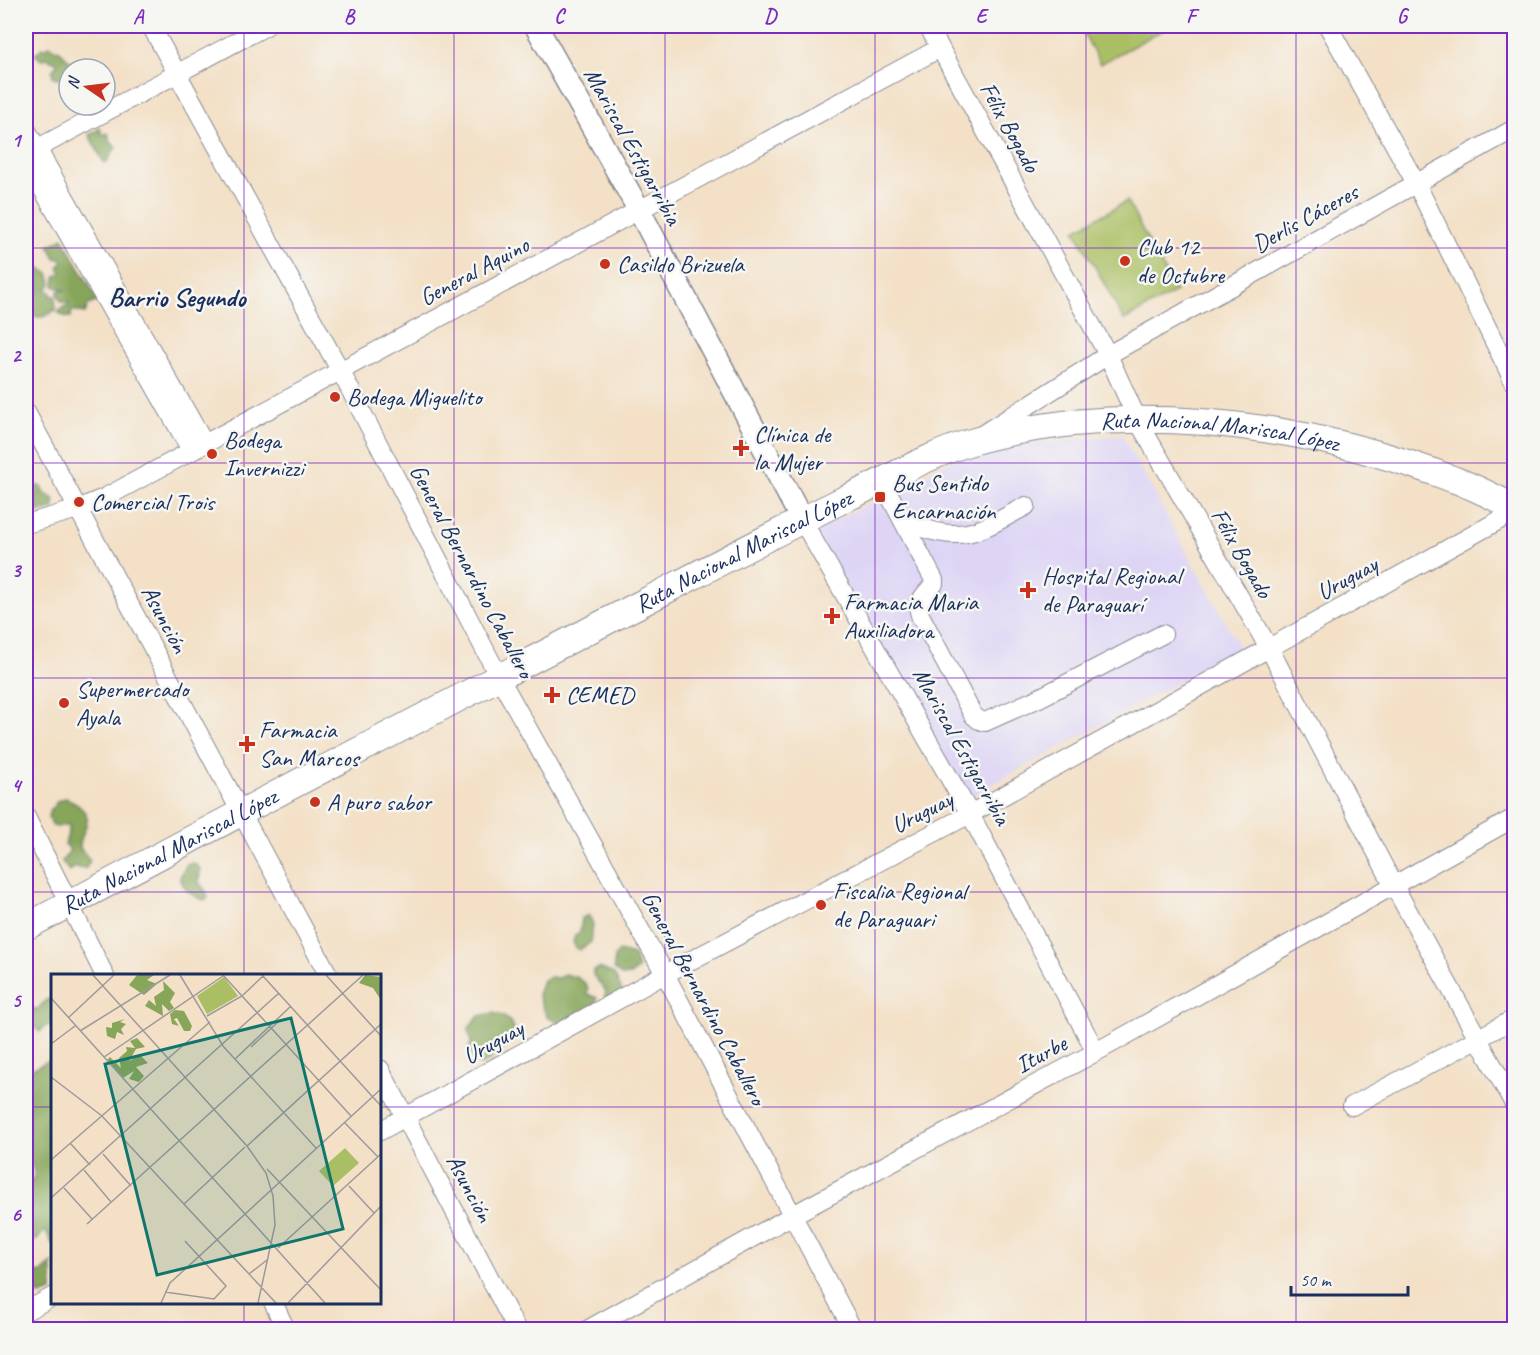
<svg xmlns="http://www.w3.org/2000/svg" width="1540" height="1355" viewBox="0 0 1540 1355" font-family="Caveat,sans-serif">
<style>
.built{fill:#ded5f5}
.green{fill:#aabf64;stroke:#627761;stroke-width:1.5}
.forest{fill:#87a65a;stroke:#516a5c;stroke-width:1.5}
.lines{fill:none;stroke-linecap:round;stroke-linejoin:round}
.minor-casing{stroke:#878892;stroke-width:20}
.major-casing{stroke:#878892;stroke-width:25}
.highway-casing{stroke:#878892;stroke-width:28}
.minor{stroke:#fff;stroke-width:18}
.major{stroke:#fff;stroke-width:22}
.highway{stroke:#fff;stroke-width:26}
.grid{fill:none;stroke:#7b2cbf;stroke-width:1.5;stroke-opacity:0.55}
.poi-dot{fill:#c8321e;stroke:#f6f6f2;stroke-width:2}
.labels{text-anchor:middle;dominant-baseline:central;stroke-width:5;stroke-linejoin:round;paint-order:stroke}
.street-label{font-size:24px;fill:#1b2f5e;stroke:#f6f6f2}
.poi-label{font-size:24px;fill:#1b2f5e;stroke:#f6f6f2;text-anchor:start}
.neighbourhood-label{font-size:26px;font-weight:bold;fill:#1b2f5e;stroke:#f6f6f2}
.inset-road{fill:none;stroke:#9d999c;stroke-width:1.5}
.view{fill:#0f766e;fill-opacity:0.15;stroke:#0f766e;stroke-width:3}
.inset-edge{fill:none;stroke:#1b2f5e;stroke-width:3}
.neatline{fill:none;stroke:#7b2cbf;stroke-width:2}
.grid-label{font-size:20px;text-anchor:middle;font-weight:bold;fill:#7b2cbf}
</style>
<rect width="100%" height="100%" fill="#f6f6f2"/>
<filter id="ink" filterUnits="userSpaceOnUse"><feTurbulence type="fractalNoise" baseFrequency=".0167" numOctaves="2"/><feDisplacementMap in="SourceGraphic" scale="12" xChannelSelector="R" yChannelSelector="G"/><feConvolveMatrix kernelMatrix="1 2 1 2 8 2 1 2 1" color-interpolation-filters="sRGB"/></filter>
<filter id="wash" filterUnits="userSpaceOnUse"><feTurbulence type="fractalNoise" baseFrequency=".008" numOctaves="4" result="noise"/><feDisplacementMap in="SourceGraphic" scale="24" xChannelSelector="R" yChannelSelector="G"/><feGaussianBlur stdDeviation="1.35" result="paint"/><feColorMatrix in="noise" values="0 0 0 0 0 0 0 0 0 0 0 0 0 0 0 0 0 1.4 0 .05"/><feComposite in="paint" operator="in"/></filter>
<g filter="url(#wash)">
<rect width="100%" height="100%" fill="#f3e0c6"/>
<polygon class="built" points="1122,435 1240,648 968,798 814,532 972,450"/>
<g class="green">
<polygon points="1080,26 1170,26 1100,64"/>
<polygon points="1127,201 1176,292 1124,320 1075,230"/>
</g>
<g class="forest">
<polygon points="50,45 55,50 58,49 73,64 74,69 69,69 69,78 64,75 59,78 53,77 52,71 57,65 56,62 47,58 41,60 35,54 42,48 46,48"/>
<path d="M100,128L102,135L108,133L110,141L116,148C111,152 111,158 106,163L103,161L89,135Z"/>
<polygon points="63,238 98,301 88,305 85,313 72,310 71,317 66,317 59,313 59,310 68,305 69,302 62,302 58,297 58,291 64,290 54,286 55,277 61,273 58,267 63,262 60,259 55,258 49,246"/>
<path d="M30,261L49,274L51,283L49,287L46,289L51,293V296H55L56,311L52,310L51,314L47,313V316C31,319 29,318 28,300H26V262Z"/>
<polygon points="35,486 41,486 43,492 55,500 53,509 39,512 37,509 32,507 26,510 26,494"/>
<path d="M65,798C72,800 76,803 81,808C96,821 79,831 80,848L90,860L86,868H74L69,871L62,861L69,852V848L65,844L70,826L67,825L56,827L52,824L48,817L50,809L54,807L57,801Z"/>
<path d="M194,863L200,869L199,883L205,890L208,898L204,900C193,898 182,887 180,877L187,864Z"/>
<polygon points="589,915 593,924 591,942 579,950 576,948 573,942 575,935 580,932 582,918"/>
<polygon points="619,951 634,955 638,969 630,975 622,976 614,969 614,957"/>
<polygon points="599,968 614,974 623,993 604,1000 606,991 593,975 593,971"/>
<polygon points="564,974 576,977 585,983 588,988 587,994 597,998 596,1004 560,1024 547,1017 538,995 543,980 550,977 559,978"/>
<polygon points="52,998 52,1025 45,1026 40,1032 31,1024 26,1023 26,1009 31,1007 37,1010 46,1000"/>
<path d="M493,1013C519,1018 524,1045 497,1051L491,1060L482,1065L477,1063L468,1053L471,1042L468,1029L479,1016Z"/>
<path d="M52,1059V1244L46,1231L41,1234C38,1242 33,1242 26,1240V1184L33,1180C36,1173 31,1159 26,1154V1072Z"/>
<polygon points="52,1263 52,1291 39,1295 31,1280 34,1273 43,1272"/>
</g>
</g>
<g filter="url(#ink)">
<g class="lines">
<g class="minor-casing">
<g id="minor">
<polyline points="151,26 340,370 499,677 665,974 853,1330"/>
<polyline points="928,26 1108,355 1138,421 1269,648 1393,884 1514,1104"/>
<polyline points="1328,26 1416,183 1514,382"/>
<polyline points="26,129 204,443"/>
<polyline points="27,154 266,26"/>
<polyline points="26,160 191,450"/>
<polyline points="26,412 329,976"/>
<polyline points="983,434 1108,355 1514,129"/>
<path d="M882,481L934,580V584C926,594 915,602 920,615L973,715L979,720L985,722L1039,698L1163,634"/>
<polyline points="802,520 970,814 1096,1052"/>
<path d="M903,520C925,530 951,539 975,531C992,526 1010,514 1026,506"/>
<polyline points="26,524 78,509 106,497 940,48"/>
<polyline points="26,817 105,976"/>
<polyline points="380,1069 517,1330"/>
<polyline points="1352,1106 1514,1019"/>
<polyline points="380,1131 665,974 970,814 1514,512"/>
<polyline points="273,1302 286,1330"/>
<polyline points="26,1311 52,1297"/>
<polyline points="587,1330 793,1215 1096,1052 1514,818"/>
</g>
</g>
<g class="major-casing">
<polyline id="major" points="536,26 639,210 802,520"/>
</g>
<g class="highway-casing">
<g id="highway">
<path id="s1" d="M26,927C232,817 438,708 646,601C713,566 781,530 849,497C888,479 927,456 968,443C1000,433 1038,427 1072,423C1202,411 1333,433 1455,480C1475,487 1495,498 1514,507"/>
</g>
</g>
<use href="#minor" class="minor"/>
<use href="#major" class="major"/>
<use href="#highway" class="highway"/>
</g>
</g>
<path class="grid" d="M244,26V976M454,26V1330M665,26V1330M875,26V1330M1086,26V1330M1296,26V1330M26,248H1514M26,463H1514M26,678H1514M26,892H1514M26,1107H52M380,1107H1514M244,1302V1330"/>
<g class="poi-dot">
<circle cx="1125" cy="261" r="6"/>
<circle cx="605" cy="264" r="6"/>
<circle cx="335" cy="397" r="6"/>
<path d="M738 439h6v6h6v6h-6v6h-6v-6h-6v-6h6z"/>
<circle cx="212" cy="454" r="6"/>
<rect x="874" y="491" width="12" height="12" rx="3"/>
<circle cx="79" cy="502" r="6"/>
<path d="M1025 581h6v6h6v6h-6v6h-6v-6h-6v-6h6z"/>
<path d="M829 607h6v6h6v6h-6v6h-6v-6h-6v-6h6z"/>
<path d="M549 686h6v6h6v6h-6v6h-6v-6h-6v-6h6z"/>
<circle cx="64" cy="703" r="6"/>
<path d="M244 735h6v6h6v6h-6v6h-6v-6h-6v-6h6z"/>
<circle cx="315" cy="802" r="6"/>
<circle cx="821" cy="905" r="6"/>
</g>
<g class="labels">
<g class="street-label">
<text transform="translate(1010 127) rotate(61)">Félix Bogado</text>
<text transform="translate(633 146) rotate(61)">Mariscal Estigarribia</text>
<text transform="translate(1305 218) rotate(-29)">Derlis Cáceres</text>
<text transform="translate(474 271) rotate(-28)">General Aquino</text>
<text stroke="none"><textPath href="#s1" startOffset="1314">Ruta Nacional Mariscal López</textPath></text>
<text stroke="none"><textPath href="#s1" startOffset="810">Ruta Nacional Mariscal López</textPath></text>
<text transform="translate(1242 553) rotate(60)">Félix Bogado</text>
<text transform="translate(472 571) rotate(62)">General Bernardino Caballero</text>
<text transform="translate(1347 578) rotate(-29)">Uruguay</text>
<text transform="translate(165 619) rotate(62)">Asunción</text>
<text transform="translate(962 746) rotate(61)">Mariscal Estigarribia</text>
<text transform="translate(922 812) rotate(-27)">Uruguay</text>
<text stroke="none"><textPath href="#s1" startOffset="162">Ruta Nacional Mariscal López</textPath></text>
<text transform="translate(704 998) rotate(62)">General Bernardino Caballero</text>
<text transform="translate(493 1042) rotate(-29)">Uruguay</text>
<text transform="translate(1041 1054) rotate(-28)">Iturbe</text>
<text transform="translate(470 1188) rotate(62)">Asunción</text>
</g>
<g class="poi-label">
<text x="1137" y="247">Club 12<tspan x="1137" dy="28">de Octubre</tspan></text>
<text x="617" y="264">Casildo Brizuela</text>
<text x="347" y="397">Bodega Miguelito</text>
<text x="754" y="434">Clínica de<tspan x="754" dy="28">la Mujer</tspan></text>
<text x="224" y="440">Bodega<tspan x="224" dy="28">Invernizzi</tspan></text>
<text x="892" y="483">Bus Sentido<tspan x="892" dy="28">Encarnación</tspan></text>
<text x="91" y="502">Comercial Trois</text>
<text x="1042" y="576">Hospital Regional<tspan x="1042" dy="28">de Paraguarí</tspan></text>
<text x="844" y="602">Farmacia Maria<tspan x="844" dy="28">Auxiliadora</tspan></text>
<text x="76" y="689">Supermercado<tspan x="76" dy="28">Ayala</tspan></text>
<text x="566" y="695">CEMED</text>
<text x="259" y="730">Farmacia<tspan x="259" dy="28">San Marcos</tspan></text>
<text x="327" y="802">A puro sabor</text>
<text x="833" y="891">Fiscalia Regional<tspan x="833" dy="28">de Paraguari</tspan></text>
</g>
<g class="neighbourhood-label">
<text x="177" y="297">Barrio Segundo</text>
</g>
</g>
<g transform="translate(51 974)">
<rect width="330" height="330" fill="#f3e0c6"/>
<path d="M173,3L187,22L156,40L146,22ZM294,174L308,189L282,212L268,197Z" fill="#aabf64"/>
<path d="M86,1H103L96,6L106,10L93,21L78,11ZM314,1L330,3V26L322,14L308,9ZM112,7L124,19L119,28L123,34L118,37L111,30L112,42L94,32L98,26L105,32L103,23L113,16ZM124,36L133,37L141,52L139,57H133L126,44L123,45L128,52L121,50L119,40ZM74,45L69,48L75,50L70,55L73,61L66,58L64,65L56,62L55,53L61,54V49ZM86,64L94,73L85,75L78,87L89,81L97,89L85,93L93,102L88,108L78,105L83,97L72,104L56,86L59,83L70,94L68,84L76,77L75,73L84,74L79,67Z" fill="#87a65a"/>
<path class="inset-road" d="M42,1L196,172L215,199L222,222L224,251L207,329M129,1L172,72L265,174M172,1L300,142M211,1L330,132M275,1L330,62M0,24L274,329M156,42L191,22L212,2M17,44L63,1M29,57L119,1M0,70L24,52M200,73L228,47M53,83L172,2M184,85L240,32M0,103L51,142L225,329M294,149L327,183M19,169L39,191M196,172L330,50M52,180L80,212M0,186L159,48M216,195L330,316M33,196L60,228M298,212L323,239M13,214L41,245M0,224L228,19M133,230L194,173M36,250L312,1M227,274L330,180M198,300L216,286M114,318L163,325L175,312L134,267M110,329L119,309L330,115M237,329L330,232"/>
<path class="view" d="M240,44L292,255L106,301L54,90Z"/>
<rect width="330" height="330" class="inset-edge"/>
</g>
<rect width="1540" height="1355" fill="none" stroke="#f6f6f2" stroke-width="66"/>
<g transform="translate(87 87) rotate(284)"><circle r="28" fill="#f6f6f2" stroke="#9ea6b7" stroke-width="1.5"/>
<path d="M0-4.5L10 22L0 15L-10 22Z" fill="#c8321e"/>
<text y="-9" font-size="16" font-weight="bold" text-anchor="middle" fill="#1b2f5e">N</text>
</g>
<path d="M1291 1286v9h117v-9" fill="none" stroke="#1b2f5e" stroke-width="3"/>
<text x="1300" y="1286" font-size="18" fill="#1b2f5e" stroke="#f6f6f2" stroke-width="4.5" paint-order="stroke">50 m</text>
<rect x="33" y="33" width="1474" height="1289" class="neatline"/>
<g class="grid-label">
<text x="138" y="23">A</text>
<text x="349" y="23">B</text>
<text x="559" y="23">C</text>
<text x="770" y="23">D</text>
<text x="981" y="23">E</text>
<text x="1191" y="23">F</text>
<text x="1402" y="23">G</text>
<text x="16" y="147">1</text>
<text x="16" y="362">2</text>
<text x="16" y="577">3</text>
<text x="16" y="792">4</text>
<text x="16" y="1007">5</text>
<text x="16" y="1221">6</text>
</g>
</svg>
